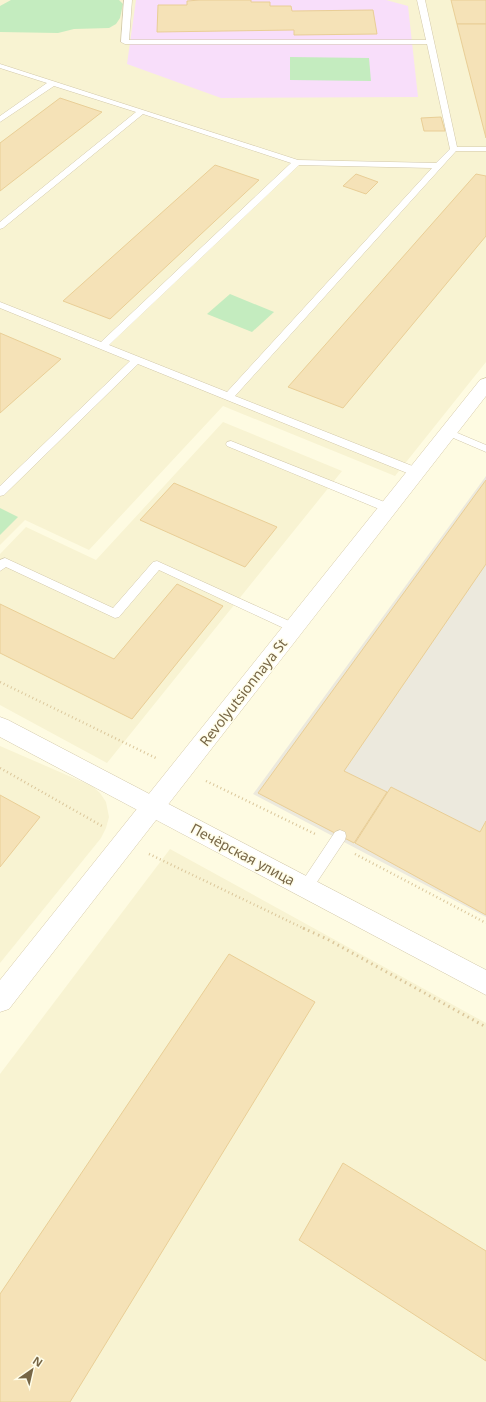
<svg xmlns="http://www.w3.org/2000/svg" width="486" height="1402" viewBox="0 0 486 1402" font-family="'Noto Sans',sans-serif">
<style>
.residential{fill:#f8f3d2}
.industrial{fill:#ece9dd}
.education{fill:#f8defa}
.green{fill:#c4ecbf}
.building{fill:#f5e2b7;stroke:#e9ce96}
.lines{fill:none;stroke-linecap:round;stroke-linejoin:round}
.service-casing{stroke:#d2c8aa;stroke-width:1}
.minor-casing{stroke:#d2c8aa;stroke-width:1}
.secondary-casing{stroke:#d5c9a7;stroke-width:1}
.path-far1{stroke:#dac69a;stroke-width:2.5;stroke-dasharray:1 3;stroke-linecap:butt}
.path{stroke:#dac69a;stroke-width:3;stroke-dasharray:1.5 4;stroke-linecap:butt}
.service{fill:#fff;fill-rule:evenodd}
.minor{fill:#fff;fill-rule:evenodd}
.secondary{fill:#fff;fill-rule:evenodd}
.labels{text-anchor:middle;dominant-baseline:central;stroke-width:3;stroke-linejoin:round;paint-order:stroke}
.street-label{font-size:14px;fill:#776646;stroke:#fffde9}
</style>
<rect width="100%" height="100%" fill="#fefbe2"/>
<g class="residential">
<polygon points="0,0 486,0 486,362 395,476 223,406 89,550 25,520 0,545"/>
<polygon points="223,422 342,471 107,763 0,705 0,554 26,527 96,560"/>
<polygon points="0,746 92,786 100,793 106,802 109,817 106,828 101,838 0,963"/>
<polygon points="170,849 486,1023 486,1402 0,1402 0,1074"/>
</g>
<polygon class="industrial" points="486,476 486,917 253,794"/>
<polygon class="education" points="136,0 386,0 408,6 418,97 221,98 127,64"/>
<g class="green">
<polygon points="11,0 119,0 123,4 120,18 116,24 109,28 74,29 58,33 0,32 0,6"/>
<polygon points="290,57 369,58 371,81 290,80"/>
<polygon points="230,294 274,312 252,332 207,314"/>
<polygon points="0,508 18,517 0,535"/>
</g>
<g class="building">
<polygon points="200,0 251,0 251,2 270,2 270,6 291,6 292,11 373,10 377,34 294,35 294,30 157,32 158,5 187,5 187,1"/>
<polygon points="451,0 486,0 486,24 457,24"/>
<polygon points="457,24 486,24 486,138 466,60"/>
<polygon points="60,98 102,112 0,191 0,143"/>
<polygon points="441,117 445,131 424,131 421,118"/>
<polygon points="215,165 259,180 110,319 63,301"/>
<polygon points="356,174 378,182 366,194 343,186"/>
<polygon points="476,174 486,176 486,236 343,408 288,387"/>
<polygon points="0,333 61,359 0,413"/>
<polygon points="486,480 486,564 344,771 387,792 354,843 258,793"/>
<polygon points="174,483 277,527 245,567 140,520"/>
<polygon points="177,584 223,606 132,719 0,653 0,604 114,659"/>
<polygon points="391,787 480,832 486,821 486,915 355,843"/>
<polygon points="0,795 40,817 0,867"/>
<polygon points="229,954 315,1002 70,1402 0,1402 0,1294"/>
<polygon points="343,1163 486,1251 486,1361 299,1240"/>
</g>
<g class="lines">
<g class="service-casing">
<g id="service">
<path d="M124,0H132L129,40H426L417,0H425L457,147H486V151H456L235,396L420,469L421,472L420,475H412L138,364L4,495L0,496V486L130,361L0,308V302L101,342L291,163L143,114L3,228L0,229V222L136,112L54,86L0,122V116L47,83L0,68V64L298,160L436,163L450,149L427,44H125L121,42ZM299,165L432,168L227,392L109,345Z"/>
<polygon points="448,429 486,445 486,452 444,434 443,432"/>
<polygon points="231,441 392,505 393,508 392,511 384,511 227,446 226,444 227,442"/>
<polygon points="5,558 113,608 153,562 157,561 298,625 300,628 298,631 294,632 290,631 159,570 119,617 115,618 6,567 0,571 0,560"/>
<polygon points="340,830 345,832 346,836 345,840 311,891 306,893 301,891 299,887 301,883 335,832"/>
</g>
</g>
<g class="minor-casing">
<polygon id="minor" points="0,717 8,720 486,970 486,995 0,737"/>
</g>
<g class="secondary-casing">
<polygon id="secondary" points="486,378 486,396 9,1009 0,1012 0,980 480,380"/>
</g>
<g class="path-far1">
<polyline points="0,682 158,759"/>
<polyline points="0,768 102,826"/>
<polyline points="206,781 315,834"/>
<polyline points="149,854 305,929"/>
<polyline points="355,854 486,923"/>
</g>
<polyline class="path" points="303,928 327,939 486,1027"/>
<use href="#service" class="service"/>
<use href="#minor" class="minor"/>
<use href="#secondary" class="secondary"/>
</g>
<g class="labels">
<g class="street-label">
<text transform="translate(243 692) rotate(-52)">Revolyutsionnaya St</text>
<text transform="translate(243 854) rotate(28)">Печёрская улица</text>
</g>
</g>
<g transform="translate(32 1370) rotate(34)" stroke="#fffde9" stroke-width="3" paint-order="stroke">
<path d="M0-3L7 15L0 10L-7 15Z" fill="#776646"/>
<text y="-6" font-size="11" font-weight="bold" text-anchor="middle" fill="#776646">N</text>
</g>
</svg>
